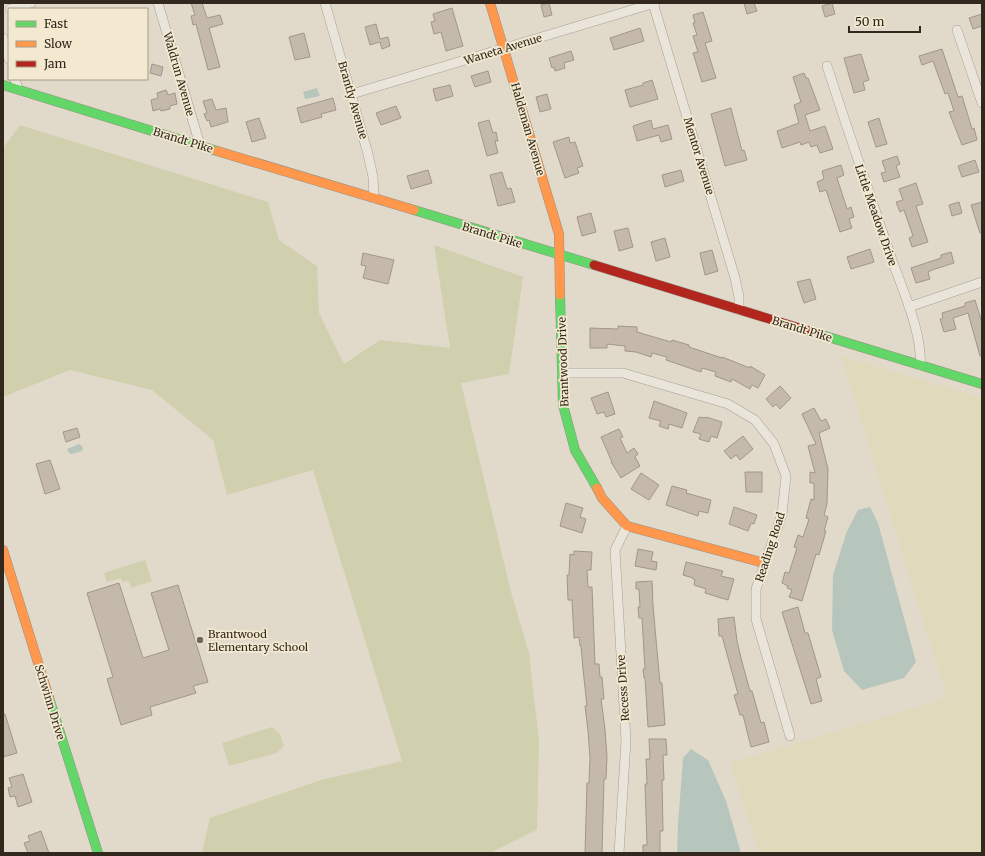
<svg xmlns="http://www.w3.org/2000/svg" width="985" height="856" viewBox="0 0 985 856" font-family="Merriweather,serif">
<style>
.farmland{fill:#e0d9bc}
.green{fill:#d0d0ae}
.water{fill:#b6c6bc}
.building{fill:#c5b9ac;stroke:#a1968a}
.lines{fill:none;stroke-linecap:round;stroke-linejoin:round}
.street-casing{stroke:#a69f94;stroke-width:10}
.fast-casing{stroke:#958f84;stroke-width:10}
.slow-casing{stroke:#958f84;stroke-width:10}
.jam-casing{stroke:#958f84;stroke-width:10}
.street{stroke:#eae5db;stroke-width:9}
.fast{stroke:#63d668;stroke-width:9}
.slow{stroke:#ff974d;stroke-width:9}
.jam{stroke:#b3261e;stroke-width:9}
.poi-dot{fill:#70665a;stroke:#f3e9d0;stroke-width:1.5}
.labels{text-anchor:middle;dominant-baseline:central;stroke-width:3.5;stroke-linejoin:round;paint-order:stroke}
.street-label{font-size:11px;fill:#33281d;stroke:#f3e9d0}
.poi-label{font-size:11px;fill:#33281d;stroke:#f3e9d0;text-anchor:start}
</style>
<rect width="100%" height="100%" fill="#e1dacb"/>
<polygon class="farmland" points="841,356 982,398 982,853 759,853 730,763 947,698"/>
<g class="green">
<polygon points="20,125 268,202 279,240 317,266 319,313 344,364 380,340 450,348 434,245 523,277 509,374 461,383 511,592 529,653 539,740 537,830 490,853 202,853 210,818 321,780 402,761 313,470 227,495 213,440 152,390 70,370 3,397 3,148"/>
<polygon points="145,560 152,581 131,588 129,581 122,582 121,578 107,582 104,573"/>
<polygon points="272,727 280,734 284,746 277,753 229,766 222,743"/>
</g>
<g class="water">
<polygon points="317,88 320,96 305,99 303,92"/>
<polygon points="79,444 82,446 83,449 82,451 72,454 69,453 67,449"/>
<polygon points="870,507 878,523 916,662 904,678 862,690 844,671 832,630 833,575 847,531 858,510"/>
<polygon points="691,749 708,760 726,801 741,853 677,853 678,824 683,758"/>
</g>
<g class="building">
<polygon points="191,3 202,3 207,18 220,15 223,24 209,28 220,67 208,70 196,24 193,25 191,16 195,15"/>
<polygon points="549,3 552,15 544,17 541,5"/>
<polygon points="744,3 754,3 757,11 747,14"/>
<polygon points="832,3 835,14 825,17 822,6"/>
<polygon points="452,8 463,46 446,51 441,32 434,34 431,22 435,21 433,14"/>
<polygon points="703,12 712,41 705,43 716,78 702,82 693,53 698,52 693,36 697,35 693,23 695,23 693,15"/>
<polygon points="982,14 982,26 973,29 969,18"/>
<polygon points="376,24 380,39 388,37 390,46 382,49 380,42 370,45 365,27"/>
<polygon points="640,28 644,41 614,50 610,38"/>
<polygon points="304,33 310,57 295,60 289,37"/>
<polygon points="942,49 958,97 962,96 972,129 974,128 977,140 962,145 949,112 954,111 948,93 945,94 933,61 922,65 919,56"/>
<polygon points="571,51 574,60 564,63 565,68 555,71 554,67 552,68 549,58"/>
<polygon points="861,54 869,80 863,82 865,90 854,93 844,58"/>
<polygon points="152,64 163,67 161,76 150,73"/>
<polygon points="488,71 491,82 475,87 471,76"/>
<polygon points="804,73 806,78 808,78 820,110 805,115 810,131 825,126 833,149 820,153 817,145 811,147 809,142 801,145 800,142 782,148 777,131 799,123 794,105 801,102 793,77"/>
<polygon points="652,80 658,99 630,107 625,90 643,85 643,83"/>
<polygon points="450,85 453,96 436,101 433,89"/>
<polygon points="166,90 168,95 175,93 177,104 170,106 170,109 161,111 160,109 153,111 151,100 158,98 157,93"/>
<polygon points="547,94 551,109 540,112 536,97"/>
<polygon points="333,98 336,110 321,114 322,117 301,123 297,108"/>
<polygon points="212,99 216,110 226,108 228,122 211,127 209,120 207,121 204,114 207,113 203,101"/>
<polygon points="396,106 401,118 381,125 376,113"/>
<polygon points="731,108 742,151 744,150 747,160 725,166 711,114"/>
<polygon points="259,118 266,138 252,142 246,122"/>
<polygon points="879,118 887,144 876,147 868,122"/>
<polygon points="489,120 493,133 496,132 498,141 495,141 498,153 487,156 478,123"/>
<polygon points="651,120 653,129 668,125 672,139 661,142 659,135 637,141 633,126"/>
<polygon points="569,137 570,143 575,142 583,166 577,168 579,173 565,178 553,142"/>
<polygon points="897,156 900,164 896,166 900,177 884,182 881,173 886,172 882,161"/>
<polygon points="975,160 979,172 962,177 958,166"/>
<polygon points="841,165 844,175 837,178 847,209 851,207 854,217 849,219 852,228 840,232 826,190 820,192 817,182 824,179 822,171"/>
<polygon points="428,170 432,183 411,189 407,176"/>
<polygon points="681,170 684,181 665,187 662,175"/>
<polygon points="502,172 507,189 511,188 515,202 498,206 490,175"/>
<polygon points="916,183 923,204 916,206 928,242 912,247 909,238 913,236 904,210 900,212 896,202 903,200 899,189"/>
<polygon points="959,202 962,213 952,216 949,205"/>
<polygon points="982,202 982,233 980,233 971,205"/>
<polygon points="591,213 596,232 582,236 577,217"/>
<polygon points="628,228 633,247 619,251 614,231"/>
<polygon points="665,238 670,257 656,261 651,242"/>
<polygon points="870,249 874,262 851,269 847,257"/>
<polygon points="712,250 718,271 705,275 700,253"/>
<polygon points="951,252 954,263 932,270 928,272 930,279 916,283 911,268 941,258 941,255"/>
<polygon points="363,253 394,260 388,284 363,278 366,266 361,265"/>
<polygon points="810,279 816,299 804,303 797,282"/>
<polygon points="975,300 982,323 982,356 980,356 968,313 953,318 956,329 944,332 940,319 943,318 942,313 965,306 965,303"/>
<polygon points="618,326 637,327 637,332 671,342 672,340 689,345 689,347 722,358 722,357 750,368 750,366 765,375 758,388 752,385 750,389 732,379 731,382 715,376 716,372 702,368 701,372 666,360 667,357 652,353 651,357 636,352 625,351 625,346 607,344 607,348 590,348 590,328 618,329"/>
<polygon points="780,386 791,398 780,409 776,404 773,407 766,399"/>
<polygon points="608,392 615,414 606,417 604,412 597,414 591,398"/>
<polygon points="654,401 687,413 682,428 669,424 668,429 659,426 661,421 649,418"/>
<polygon points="814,408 821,421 826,419 830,428 819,433 828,469 827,504 824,515 828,517 824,531 826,531 819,555 816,554 802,601 789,597 792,590 787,588 788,586 782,583 785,572 789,573 797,548 794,547 798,535 803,537 809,519 806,518 811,499 814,500 814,483 810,483 810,472 815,473 808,446 816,444 802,414"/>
<polygon points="699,417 706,418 706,417 722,422 717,438 711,436 709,442 699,439 701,434 693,432"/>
<polygon points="77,428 80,437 66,442 63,432"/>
<polygon points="619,429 623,437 620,438 627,453 634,448 638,454 635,457 640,466 621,478 611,462 612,462 601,437"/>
<polygon points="743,436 753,449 740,460 736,455 731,459 724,451"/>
<polygon points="50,460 60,489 45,494 36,464"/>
<polygon points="745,472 762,472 762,492 746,492"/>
<polygon points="641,473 659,485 649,500 631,489"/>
<polygon points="672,486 687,490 686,493 711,500 708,513 699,511 698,516 666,505"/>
<polygon points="566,503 583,508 580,517 586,519 582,533 560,526"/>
<polygon points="734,507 757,515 754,524 751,523 748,531 729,524"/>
<polygon points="638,549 653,552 651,561 657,562 656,570 635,566"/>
<polygon points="574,551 592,552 591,570 587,570 588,587 592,587 595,664 599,664 600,677 602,677 604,699 601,699 605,729 607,757 606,779 604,779 602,853 585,853 587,783 589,783 590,758 588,731 585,706 587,706 583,669 581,646 580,646 579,637 574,638 572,600 568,600 567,575 569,575 570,554 574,555"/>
<polygon points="686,562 723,571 721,576 734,579 728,600 705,593 706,589 694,585 695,580 693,579 693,578 683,575"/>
<polygon points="652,581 653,606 660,683 662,683 665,725 648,727 645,678 644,678 643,669 645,669 642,618 639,618 638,607 640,607 639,589 636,589 636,582"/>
<polygon points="119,583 143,658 169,650 151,593 178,585 208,682 193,686 196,693 150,707 152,715 121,725 107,679 113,677 87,593"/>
<polygon points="798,607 805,633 808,633 821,677 816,679 822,701 811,704 782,612"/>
<polygon points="734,617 737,641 742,662 750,691 752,691 761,723 764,722 769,742 751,747 743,715 740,715 734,695 738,694 722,636 719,636 718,619"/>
<polygon points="3,714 5,714 17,753 3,757"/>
<polygon points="649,739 666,739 667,755 663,755 664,780 662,780 663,831 660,831 660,853 643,853 643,845 647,845 645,784 647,784 646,759 650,759"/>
<polygon points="23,774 32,802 18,807 15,796 10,797 8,788 12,787 9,778"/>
<polygon points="41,831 49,853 28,853 24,843 30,841 28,836"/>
</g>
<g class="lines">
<g class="street-casing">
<g id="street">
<polyline points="158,3 200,145"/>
<polyline points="325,3 368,154 373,177 374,198"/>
<polyline points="653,3 735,278 739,297 739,310"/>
<polyline points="10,9 31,3"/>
<polyline points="957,30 982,103"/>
<polyline points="3,38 9,59"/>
<path d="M827,66C848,131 870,195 892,260C902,288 923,335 920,365"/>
<polyline points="15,79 18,89"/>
<polyline points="352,94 655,3"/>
<polyline points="909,307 982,282"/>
<polyline points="562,373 623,373 728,404 755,420 774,444 786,476 782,514 756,589 756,619 790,736"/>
<polyline points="619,853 626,741 615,550 627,526"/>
</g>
</g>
<g class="fast-casing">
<g id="fast">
<polyline points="3,85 217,151"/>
<polyline points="414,210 594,265"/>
<polyline points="560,295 563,405 575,450 597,488"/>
<polyline points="812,332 982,384"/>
<polyline points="49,698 98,853"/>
</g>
</g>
<g class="slow-casing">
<g id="slow">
<polyline points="490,3 559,234 560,295"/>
<polyline points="217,151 414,210"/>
<polyline points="597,488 602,498 627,526 764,563"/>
<polyline points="3,550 49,698"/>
</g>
</g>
<g class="jam-casing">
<polyline id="jam" points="594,265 812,332"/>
</g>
<use href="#street" class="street"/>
<use href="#fast" class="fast"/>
<use href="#slow" class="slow"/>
<use href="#jam" class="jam"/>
</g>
<circle class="poi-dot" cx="200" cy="640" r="4"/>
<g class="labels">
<g class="street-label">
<text transform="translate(503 49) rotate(-17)">Waneta Avenue</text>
<text transform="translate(179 74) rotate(74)">Waldrun Avenue</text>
<text transform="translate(353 100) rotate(74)">Brantly Avenue</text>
<text transform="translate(528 129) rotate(74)">Haldeman Avenue</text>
<text transform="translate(183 140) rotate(17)">Brandt Pike</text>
<text transform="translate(699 156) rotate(73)">Mentor Avenue</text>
<text transform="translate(876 215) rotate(71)">Little Meadow Drive</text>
<text transform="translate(492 235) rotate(17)">Brandt Pike</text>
<text transform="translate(802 329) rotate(17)">Brandt Pike</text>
<text transform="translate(563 362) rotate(-92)">Brantwood Drive</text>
<text transform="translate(770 547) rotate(-72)">Reading Road</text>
<text transform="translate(623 688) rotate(-94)">Recess Drive</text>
<text transform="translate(50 702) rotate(73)">Schwinn Drive</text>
</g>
<g class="poi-label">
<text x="208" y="634">Brantwood<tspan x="208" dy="13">Elementary School</tspan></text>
</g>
</g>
<rect width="985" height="856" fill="none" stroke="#33281d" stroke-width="8"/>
<rect x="8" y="8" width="140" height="72" fill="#f3e9d0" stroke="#a69c88"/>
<rect x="16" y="21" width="20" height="6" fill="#63d668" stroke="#a69c88"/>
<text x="44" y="28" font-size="12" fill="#33281d">Fast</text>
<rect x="16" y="41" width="20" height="6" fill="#ff974d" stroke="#a69c88"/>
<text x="44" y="48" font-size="12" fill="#33281d">Slow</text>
<rect x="16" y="61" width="20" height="6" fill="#b3261e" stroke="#a69c88"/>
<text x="44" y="68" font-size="12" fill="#33281d">Jam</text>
<path d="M849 26v6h71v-6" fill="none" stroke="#33281d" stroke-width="2"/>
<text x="855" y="26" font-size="12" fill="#33281d" stroke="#f3e9d0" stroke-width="3" paint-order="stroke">50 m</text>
</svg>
